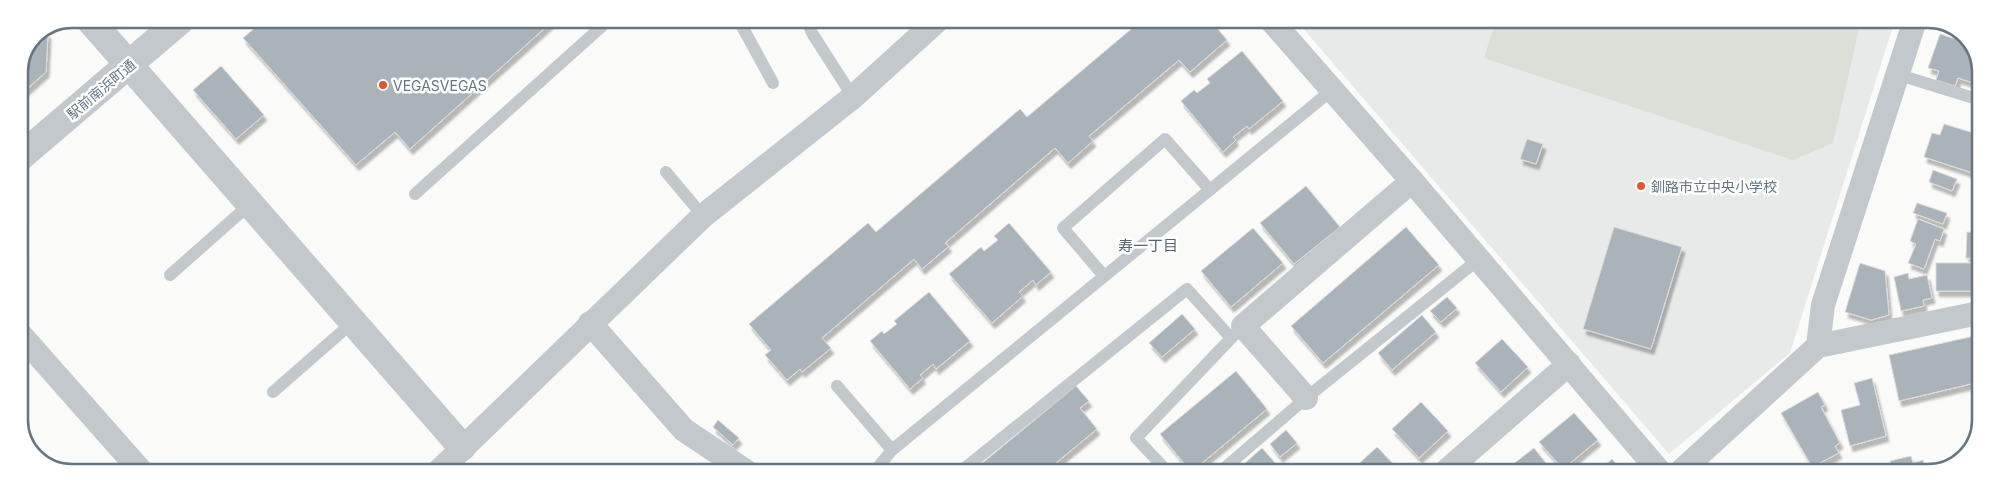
<svg xmlns="http://www.w3.org/2000/svg" width="1999" height="491" viewBox="0 0 1999 491" font-family="Inter,'Noto Sans JP',sans-serif">
<style>
.built{fill:#e8e9e9}
.green{fill:#dadfd7}
.building{fill:#aab3b9;stroke:#dcdcda;filter:url(#shadow)}
.lines{fill:none;stroke-linecap:round;stroke-linejoin:round}
.service{stroke:#c3c8cc;stroke-width:12}
.minor{stroke:#c3c8cc;stroke-width:24}
.tertiary{stroke:#c3c8cc;stroke-width:28}
.poi-dot{fill:#e4572e;stroke:#fff;stroke-width:2}
.labels{text-anchor:middle;dominant-baseline:central;stroke-width:5;stroke-linejoin:round;paint-order:stroke}
.poi-label{font-size:14px;fill:#657683;stroke:#fff;text-anchor:start}
.street-label{font-size:14px;fill:#657683;stroke:#fff}
.neighbourhood-label{font-size:15px;fill:#57646e;stroke:#fff}
.rim{fill:none;stroke:#657683;stroke-width:2.5}
</style>
<defs>
<filter id="shadow"><feDropShadow dx="3" dy="5.5" stdDeviation="1" flood-color="#0004"/></filter>
</defs>
<rect width="100%" height="100%" fill="#fafaf8"/>
<polygon class="built" points="1295,19 1895,20 1790,353 1669,454"/>
<polygon class="green" points="1496,20 1861,20 1833,143 1793,160 1484,58"/>
<g class="building">
<polygon points="265,19 555,19 410,149 395,132 356,165 243,38"/>
<polygon points="1143,19 1198,19 1204,26 1211,21 1227,40 1190,72 1179,60 1089,136 1093,141 1068,163 1055,148 945,243 949,246 922,269 914,259 822,338 831,348 802,372 800,369 787,380 765,355 771,350 749,324 868,223 876,232 1020,109 1027,117"/>
<polygon points="44,30 48,34 46,72 19,96 19,71 34,34"/>
<polygon points="1940,34 1971,44 1980,65 1980,85 1958,78 1955,86 1936,80 1939,71 1928,68"/>
<polygon points="1242,51 1283,101 1249,129 1247,126 1233,137 1236,140 1223,152 1181,101 1194,90 1197,93 1210,83 1207,79"/>
<polygon points="221,66 264,115 236,139 193,90"/>
<polygon points="1944,124 1980,135 1980,162 1976,174 1924,157 1932,133 1940,135"/>
<polygon points="1527,139 1543,144 1536,164 1520,159"/>
<polygon points="1933,170 1957,179 1952,191 1929,182"/>
<polygon points="1306,186 1340,227 1294,264 1260,223"/>
<polygon points="1917,203 1947,213 1943,224 1913,213"/>
<polygon points="1918,219 1944,229 1940,241 1935,239 1924,269 1908,263 1916,244 1910,241"/>
<polygon points="1009,223 1051,272 1036,285 1033,280 1019,292 1023,296 992,323 949,274 981,247 984,251 998,240 994,236"/>
<polygon points="1406,227 1439,265 1323,363 1291,326"/>
<polygon points="1614,227 1682,247 1651,349 1583,329"/>
<polygon points="1253,228 1283,263 1231,307 1201,271"/>
<polygon points="1967,232 1980,233 1979,259 1966,258"/>
<polygon points="1860,263 1885,271 1889,315 1871,320 1845,312"/>
<rect x="1936" y="263" width="43" height="28"/>
<polygon points="1908,273 1909,279 1927,275 1932,298 1923,300 1924,306 1901,311 1894,277"/>
<polygon points="929,292 970,341 936,369 933,364 920,375 923,378 910,389 870,341 882,331 884,334 897,324 894,321"/>
<polygon points="1447,297 1457,308 1441,322 1430,311"/>
<polygon points="1182,314 1195,329 1162,357 1149,343"/>
<polygon points="1422,315 1436,332 1392,370 1378,353"/>
<polygon points="1979,335 1979,382 1899,401 1889,355"/>
<polygon points="1502,339 1528,367 1501,392 1475,363"/>
<polygon points="1236,371 1267,409 1191,472 1160,434"/>
<polygon points="1872,378 1886,436 1850,446 1841,410 1860,405 1854,383"/>
<polygon points="1076,386 1089,401 1080,408 1097,429 1045,472 986,472 980,465"/>
<polygon points="1818,392 1825,405 1821,407 1840,443 1835,446 1839,453 1812,467 1781,413"/>
<polygon points="1421,402 1448,431 1419,458 1392,429"/>
<polygon points="1574,413 1598,440 1563,469 1539,442"/>
<polygon points="718,420 739,438 733,445 713,427"/>
<polygon points="1286,430 1297,443 1280,457 1270,444"/>
<polygon points="1377,447 1401,472 1352,472 1351,471"/>
<polygon points="1262,448 1277,465 1269,472 1235,472"/>
<polygon points="1534,448 1553,472 1503,472"/>
<polygon points="1911,456 1913,463 1923,460 1926,472 1893,472 1890,461"/>
<polygon points="1612,459 1623,472 1597,472"/>
</g>
<g class="lines">
<g class="service">
<polyline points="738,19 773,83"/>
<polyline points="806,19 812,33 853,97"/>
<polyline points="1896,74 1980,100"/>
<polyline points="666,172 703,216"/>
<polyline points="415,194 610,19"/>
<polyline points="170,275 249,205"/>
<polyline points="1104,276 1063,228 1165,139 1210,190"/>
<polyline points="837,386 892,450"/>
<polyline points="273,392 353,322"/>
<polyline points="874,472 892,450 1332,90"/>
<polyline points="960,472 1187,289 1231,338"/>
<polyline points="1168,472 1136,438 1237,332"/>
<polyline points="1220,472 1306,398 1479,259"/>
</g>
<g class="minor">
<polyline points="1270,19 1412,181 1660,472"/>
<polyline points="590,323 684,430 747,472"/>
<polyline points="19,333 141,471"/>
<polyline points="1818,346 1823,305 1915,20"/>
<polyline points="1306,398 1243,326 1412,181"/>
<polyline points="439,471 703,216 853,97 939,19"/>
<polyline points="1445,472 1569,364"/>
<polyline points="1680,472 1818,346 1979,313"/>
</g>
<g class="tertiary">
<polyline points="89,19 462,447"/>
<polyline points="19,158 182,19"/>
</g>
</g>
<g class="poi-dot">
<circle cx="383" cy="85" r="5"/>
<circle cx="1641" cy="186" r="5"/>
</g>
<g class="labels">
<g class="poi-label">
<text x="393" y="85">VEGASVEGAS</text>
<text x="1651" y="186">釧路市立中央小学校</text>
</g>
<g class="street-label">
<text transform="translate(101 89) rotate(-40)">駅前南浜町通</text>
</g>
<g class="neighbourhood-label">
<text x="1148" y="245">寿一丁目</text>
</g>
</g>
<path d="M0 0H1999V491H0ZM72 28H1928A44 44 0 0 1 1972 72V420A44 44 0 0 1 1928 464H72A44 44 0 0 1 28 420V72A44 44 0 0 1 72 28Z" fill="#fff" fill-rule="evenodd"/>
<path class="rim" d="M72 28H1928A44 44 0 0 1 1972 72V420A44 44 0 0 1 1928 464H72A44 44 0 0 1 28 420V72A44 44 0 0 1 72 28Z"/>
</svg>
